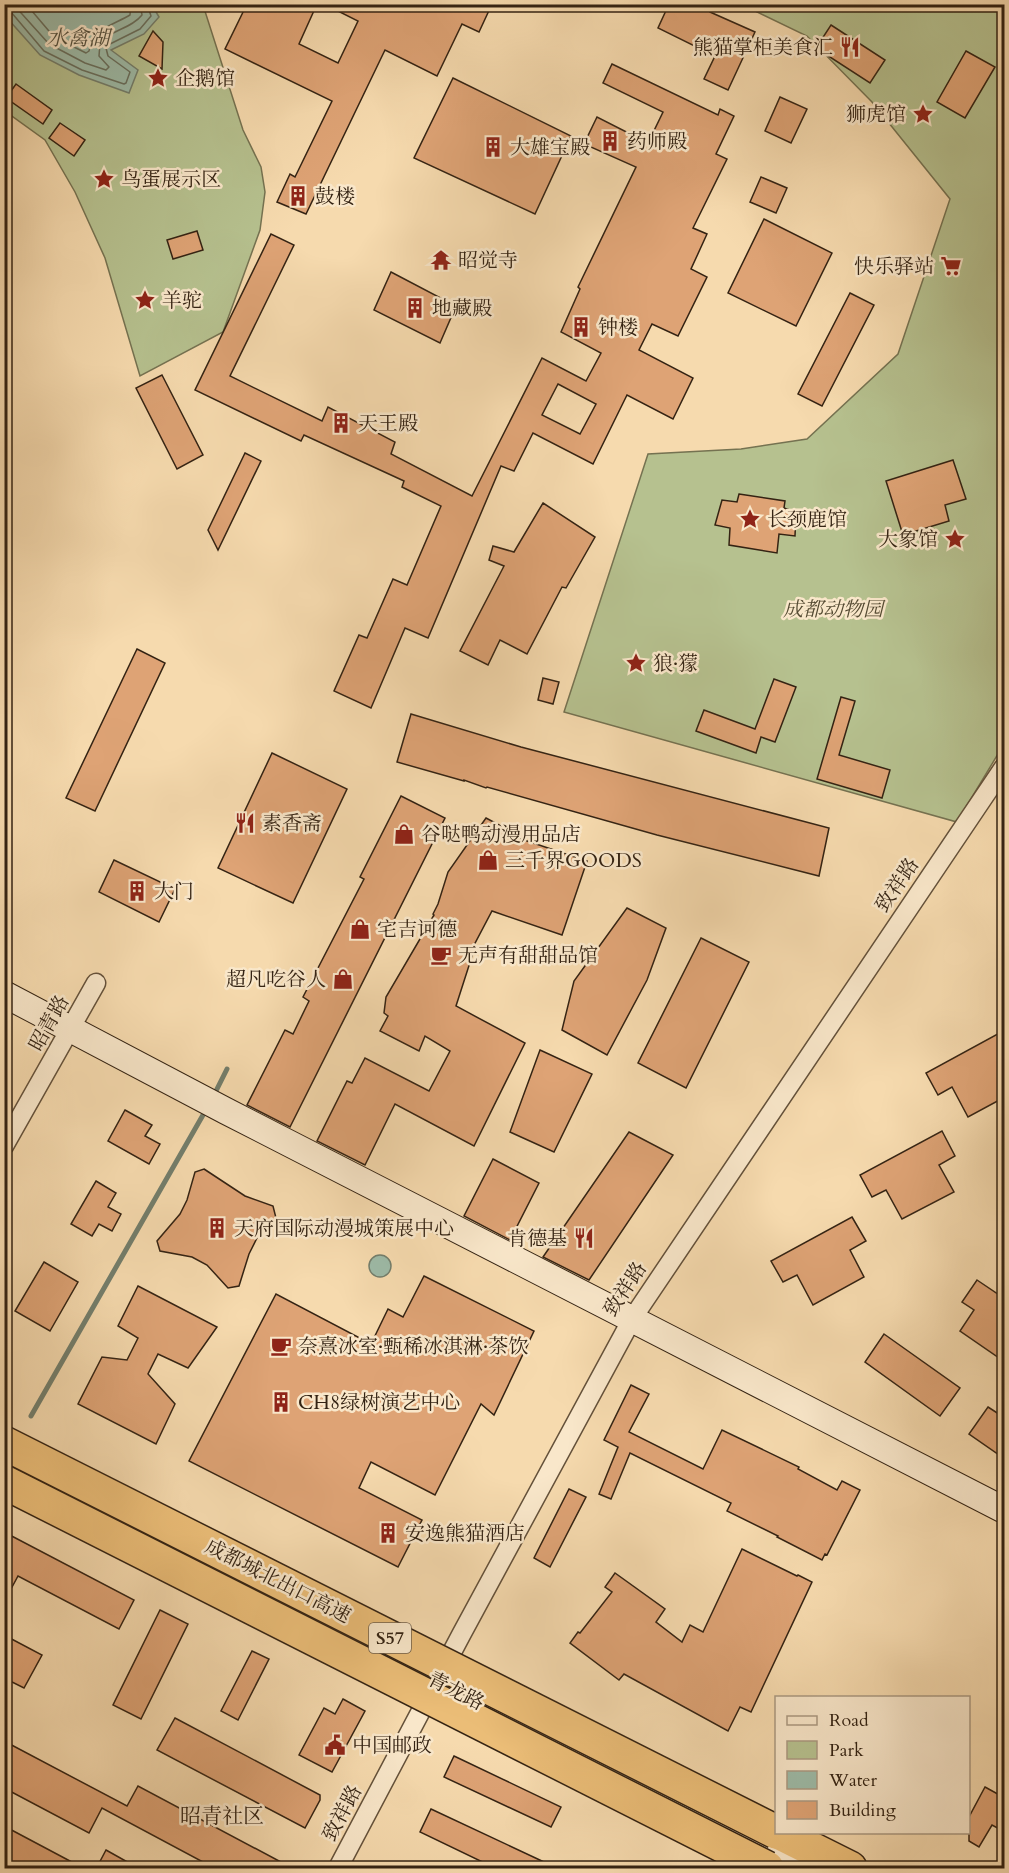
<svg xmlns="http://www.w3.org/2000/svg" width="1009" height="1873" viewBox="0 0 1009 1873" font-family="Cardo,'Noto Serif SC',serif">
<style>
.green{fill:#b6c18f;stroke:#757251;stroke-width:1.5}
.water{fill:#9dbba8;stroke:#737e6c;stroke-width:1.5}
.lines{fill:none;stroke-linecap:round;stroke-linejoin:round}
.shore{stroke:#686f5e;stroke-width:1.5}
.stream{stroke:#737e6c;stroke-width:5}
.building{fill:#dea375;stroke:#342313;stroke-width:1.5;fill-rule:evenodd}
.street-casing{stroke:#64513a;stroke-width:21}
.secondary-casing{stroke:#342313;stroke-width:28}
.highway-casing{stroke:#342313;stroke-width:36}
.street{stroke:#f9e7ca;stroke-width:18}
.secondary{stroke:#f9e7ca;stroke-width:26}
.highway{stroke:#ebbd77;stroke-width:33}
.highway-bridge-casing{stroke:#342313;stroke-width:36;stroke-linecap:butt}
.highway-bridge{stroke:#ebbd77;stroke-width:33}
.labels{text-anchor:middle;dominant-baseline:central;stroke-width:5;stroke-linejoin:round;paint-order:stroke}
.shield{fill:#f9e7ca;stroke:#6f5e4a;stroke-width:1.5}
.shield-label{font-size:18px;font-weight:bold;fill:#342313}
.poi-label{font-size:20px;fill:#342313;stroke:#f9e7ca;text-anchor:start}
.park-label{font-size:20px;font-style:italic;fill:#544a32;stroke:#f9e7ca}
.street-label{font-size:20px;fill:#342313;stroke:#f9e7ca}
.water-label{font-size:21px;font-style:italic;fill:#545140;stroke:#f9e7ca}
.neighbourhood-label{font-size:21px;fill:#342313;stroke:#f9e7ca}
</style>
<rect width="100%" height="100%" fill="#f6daae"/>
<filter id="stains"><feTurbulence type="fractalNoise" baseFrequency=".00333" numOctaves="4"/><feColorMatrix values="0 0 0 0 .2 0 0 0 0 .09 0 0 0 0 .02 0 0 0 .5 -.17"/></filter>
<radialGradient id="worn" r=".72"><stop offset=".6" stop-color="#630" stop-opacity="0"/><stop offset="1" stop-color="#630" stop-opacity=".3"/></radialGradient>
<g class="green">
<polygon points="5,5 203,5 243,130 261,167 265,192 260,230 223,332 140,376 105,258 75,192 45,140 5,111"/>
<polygon points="756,5 1004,5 1004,744 957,822 564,712 648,454 741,449 807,439 898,354 950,199 872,102 807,36 753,10"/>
</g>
<g class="water">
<polygon points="5,4 152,5 159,17 144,34 111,50 138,70 129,93 79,75 40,55 8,19 5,11"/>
<circle cx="380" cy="1266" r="11"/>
</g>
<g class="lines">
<g class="shore">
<path d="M13,4L49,44L85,63L106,70L109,67L99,56L100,43C110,30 131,29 142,15L140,4"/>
<path d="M26,4L54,37L86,53L89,51C92,29 113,25 130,15L131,4"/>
<polyline points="4,10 11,12 44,51 82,70 124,84 126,83 130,72 108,56 106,48 110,44 140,29 151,16 147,4"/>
</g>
<g class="stream">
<polyline points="213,1097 227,1069"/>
<polyline points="31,1416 207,1108"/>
</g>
</g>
<g class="building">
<polygon points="247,4 317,4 299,44 338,63 358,21 324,4 492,4 479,32 462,24 437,76 385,50 306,214 277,202 290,174 295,177 332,101 225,49"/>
<polygon points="669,4 702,4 711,9 710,12 755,32 728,90 704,79 715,56 658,28"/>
<polygon points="831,25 885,60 870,83 816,48"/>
<polygon points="153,31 163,42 162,69 139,56"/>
<polygon points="966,51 995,67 965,118 937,102"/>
<path d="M612,64L718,115L720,109L734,116L716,154L727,159L693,228L707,234L691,269L707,277L678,336L652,324L639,350L693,378L673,419L627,395L593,464L533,433L514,471L501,466L428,638L405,628L371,708L334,691L359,635L367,638L393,579L407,585L441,506L402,487L404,481L304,435L301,441L195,390L271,234L294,245L230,376L322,421L328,407L395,442L391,454L472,496L542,358L586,381L601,353L561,332L580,289L578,287L636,167L584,144L597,117L648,143L663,112L603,83ZM558,384L596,404L580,434L542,415Z"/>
<polygon points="453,78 571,136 535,214 414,158"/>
<polygon points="16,84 52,110 43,124 6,98"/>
<polygon points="780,97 807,109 791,143 765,131"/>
<polygon points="60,123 85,140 74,156 49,138"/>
<polygon points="761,177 787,188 776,213 750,202"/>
<polygon points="764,219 832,253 796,326 728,293"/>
<polygon points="197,231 203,250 173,259 167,240"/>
<polygon points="391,272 456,306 440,343 374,310"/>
<polygon points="850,293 874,305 822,406 798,394"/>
<polygon points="162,375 203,455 177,469 136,388"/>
<polygon points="245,453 261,461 218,550 208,530"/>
<polygon points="953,460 966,499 945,505 949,521 903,535 886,481"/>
<polygon points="739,494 785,501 784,508 796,512 795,536 779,534 777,553 729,545 730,528 715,525 722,500 737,502"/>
<polygon points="543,503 595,537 566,588 562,587 527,654 500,640 488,665 460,651 504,566 489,560 493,546 514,552"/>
<polygon points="137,649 165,663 95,811 66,798"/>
<polygon points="543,678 559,682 553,704 538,700"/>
<polygon points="774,679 796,687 775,742 761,737 756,753 696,731 704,710 755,729"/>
<polygon points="841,697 855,701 839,755 890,770 882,798 817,779"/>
<polygon points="411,714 521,747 829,828 819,876 657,835 487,787 486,788 464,780 464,781 397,762"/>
<polygon points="272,753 347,789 293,903 218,868"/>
<polygon points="401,796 445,818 290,1127 247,1105 285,1030 293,1034 309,1001 303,997 364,879 360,877"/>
<polygon points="486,818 518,835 518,838 587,861 562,935 492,911 472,949 474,950 456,1006 525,1043 474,1146 395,1104 365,1165 317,1141 347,1081 352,1083 365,1058 429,1091 450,1051 425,1036 419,1051 380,1031 388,1016 384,1013 386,997 434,915 433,914 438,904 448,872"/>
<polygon points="114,860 175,889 159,922 99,892"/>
<polygon points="627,908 666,928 647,980 607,1055 562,1030 574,981"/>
<polygon points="701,938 749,962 686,1088 638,1063"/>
<polygon points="1005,1030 1005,1097 968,1117 952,1087 938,1095 926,1073"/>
<polygon points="540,1050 592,1074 554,1152 510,1132"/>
<polygon points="125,1110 152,1125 145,1136 160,1144 149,1164 108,1141"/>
<polygon points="942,1131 955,1156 939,1165 954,1192 902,1219 886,1190 872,1197 860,1175"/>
<polygon points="629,1132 673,1155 589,1280 543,1257"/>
<polygon points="493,1159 539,1183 510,1240 464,1216"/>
<polygon points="204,1169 245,1196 273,1206 276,1218 257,1238 249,1254 239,1286 228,1288 207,1265 192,1257 160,1251 157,1241 180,1214 187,1200 195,1172"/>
<polygon points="96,1181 116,1193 108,1207 121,1214 112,1231 99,1224 92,1236 71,1224"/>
<polygon points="852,1217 866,1241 850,1250 864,1277 813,1305 797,1275 783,1282 771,1261"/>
<polygon points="44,1262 78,1282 50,1331 15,1311"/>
<polygon points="424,1276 534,1331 494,1415 481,1404 435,1495 371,1462 359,1488 422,1520 398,1567 189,1461 276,1294 371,1344 388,1309 403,1317"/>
<polygon points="977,1280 1005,1299 1005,1362 960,1331 974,1310 962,1302"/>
<polygon points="138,1286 217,1327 188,1368 158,1354 148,1374 175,1404 156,1444 78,1404 102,1357 127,1360 138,1338 118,1326"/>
<polygon points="884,1334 960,1388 940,1416 865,1362"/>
<polygon points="631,1385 649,1394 629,1432 703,1469 722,1430 799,1467 798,1469 837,1490 842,1481 860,1490 827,1555 825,1554 822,1560 777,1537 778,1536 727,1511 731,1503 630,1453 611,1499 599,1494 618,1447 604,1440"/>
<polygon points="988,1407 1005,1418 1005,1459 969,1434"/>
<polygon points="569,1489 586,1497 550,1567 534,1558"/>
<polygon points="4,1532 134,1600 119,1629 18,1576 4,1602"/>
<polygon points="742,1549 797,1576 798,1575 812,1582 751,1712 740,1707 728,1731 624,1674 619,1680 570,1643 578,1632 580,1633 612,1592 605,1587 615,1573 665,1609 656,1622 682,1642 690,1625 703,1632"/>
<polygon points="160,1610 188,1624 141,1719 113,1705"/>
<polygon points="4,1635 42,1655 24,1688 4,1678"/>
<polygon points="252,1651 269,1659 238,1720 221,1711"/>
<polygon points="343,1699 365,1711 332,1772 299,1755 324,1708 335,1714"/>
<polygon points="175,1718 320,1795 320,1800 305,1828 157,1750"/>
<polygon points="4,1741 127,1806 138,1786 294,1869 216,1869 102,1808 89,1833 4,1788"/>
<polygon points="454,1756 561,1807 551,1827 444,1777"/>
<polygon points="985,1787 1005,1798 1005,1832 992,1825 979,1847 969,1841 969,1817"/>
<polygon points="431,1809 559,1869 497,1869 420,1832"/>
<polygon points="4,1826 85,1869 4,1869"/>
<polygon points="106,1850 140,1869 96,1869"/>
</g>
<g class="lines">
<g class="street-casing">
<g id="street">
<polyline points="4,1146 96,983"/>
<polyline points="338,1868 461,1635 632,1319 1004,767"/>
</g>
</g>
<g class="secondary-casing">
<g id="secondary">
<polyline points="4,994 226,1111 1004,1510"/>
<polyline points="4,1464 41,1482"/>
<polyline points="74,1499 811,1868"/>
</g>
</g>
<g class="highway-casing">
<polyline id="highway" points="778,1832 850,1868"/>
</g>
<use href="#street" class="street"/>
<use href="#secondary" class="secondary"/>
<use href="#highway" class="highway"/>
<g class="highway-bridge-casing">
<g id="highway-bridge">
<polyline points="4,1443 776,1832"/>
<polyline points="4,1482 767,1868"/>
</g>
</g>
<use href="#highway-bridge" class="highway-bridge"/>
</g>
<defs>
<g id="restaurant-bare" transform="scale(1.62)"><path d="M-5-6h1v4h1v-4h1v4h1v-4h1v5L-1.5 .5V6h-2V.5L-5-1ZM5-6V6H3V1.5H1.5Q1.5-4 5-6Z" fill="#8f2418" stroke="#f9e7ca" stroke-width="2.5" paint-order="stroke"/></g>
<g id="sight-bare" transform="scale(1.62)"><path d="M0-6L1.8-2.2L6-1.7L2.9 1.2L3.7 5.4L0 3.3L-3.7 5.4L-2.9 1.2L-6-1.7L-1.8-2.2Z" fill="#8f2418" stroke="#f9e7ca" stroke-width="2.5" paint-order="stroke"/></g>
<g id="building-bare" transform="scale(1.62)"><path d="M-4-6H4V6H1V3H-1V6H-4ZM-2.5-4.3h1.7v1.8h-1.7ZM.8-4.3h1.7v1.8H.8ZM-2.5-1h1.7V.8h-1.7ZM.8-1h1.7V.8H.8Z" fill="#8f2418" stroke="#f9e7ca" stroke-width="2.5" paint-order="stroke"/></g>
<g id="temple-bare" transform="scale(1.62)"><path d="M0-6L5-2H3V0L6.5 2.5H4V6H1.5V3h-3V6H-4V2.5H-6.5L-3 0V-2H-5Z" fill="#8f2418" stroke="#f9e7ca" stroke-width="2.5" paint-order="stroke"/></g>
<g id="supermarket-bare" transform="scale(1.62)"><path d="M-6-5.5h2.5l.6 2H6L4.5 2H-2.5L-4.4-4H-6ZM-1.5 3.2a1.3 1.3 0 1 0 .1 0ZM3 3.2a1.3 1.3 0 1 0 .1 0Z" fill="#8f2418" stroke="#f9e7ca" stroke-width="2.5" paint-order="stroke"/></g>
<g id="shop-bare" transform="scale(1.62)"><path d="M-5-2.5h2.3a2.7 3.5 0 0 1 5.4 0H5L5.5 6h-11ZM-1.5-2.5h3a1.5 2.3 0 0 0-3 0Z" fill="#8f2418" stroke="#f9e7ca" stroke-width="2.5" paint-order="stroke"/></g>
<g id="cafe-bare" transform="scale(1.62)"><path d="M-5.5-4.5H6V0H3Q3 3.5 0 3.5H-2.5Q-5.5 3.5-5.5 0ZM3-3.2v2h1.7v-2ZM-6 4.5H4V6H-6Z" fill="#8f2418" stroke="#f9e7ca" stroke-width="2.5" paint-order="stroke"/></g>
<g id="civic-bare" transform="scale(1.62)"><path d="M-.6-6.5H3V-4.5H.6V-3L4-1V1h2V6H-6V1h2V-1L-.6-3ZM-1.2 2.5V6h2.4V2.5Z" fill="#8f2418" stroke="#f9e7ca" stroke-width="2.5" paint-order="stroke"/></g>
</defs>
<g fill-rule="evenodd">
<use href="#restaurant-bare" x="850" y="47"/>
<use href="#sight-bare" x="158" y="78"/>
<use href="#sight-bare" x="923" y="114"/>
<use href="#building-bare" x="610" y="141"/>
<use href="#building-bare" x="493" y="147"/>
<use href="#sight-bare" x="104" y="179"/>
<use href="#building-bare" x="298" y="196"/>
<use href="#temple-bare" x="441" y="260"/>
<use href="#supermarket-bare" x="951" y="266"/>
<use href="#sight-bare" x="145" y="300"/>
<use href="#building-bare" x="415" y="308"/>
<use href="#building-bare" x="581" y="327"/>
<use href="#building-bare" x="341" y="423"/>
<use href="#sight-bare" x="750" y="519"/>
<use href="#sight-bare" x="955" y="539"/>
<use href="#sight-bare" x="636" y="663"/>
<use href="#restaurant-bare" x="245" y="823"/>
<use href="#shop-bare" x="404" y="834"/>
<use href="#shop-bare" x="488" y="860"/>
<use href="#building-bare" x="137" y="891"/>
<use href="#shop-bare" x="360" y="929"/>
<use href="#cafe-bare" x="441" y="955"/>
<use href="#shop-bare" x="343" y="979"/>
<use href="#building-bare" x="217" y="1228"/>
<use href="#restaurant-bare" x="584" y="1238"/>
<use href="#cafe-bare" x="281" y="1346"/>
<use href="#building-bare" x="281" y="1402"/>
<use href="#building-bare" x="388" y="1533"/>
<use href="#civic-bare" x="335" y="1745"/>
</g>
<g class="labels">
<rect class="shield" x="369" y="1623" width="42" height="30" rx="4.5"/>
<g class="shield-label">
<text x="390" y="1638">S57</text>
</g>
<g class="poi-label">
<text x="833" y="47" text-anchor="end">熊猫掌柜美食汇</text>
<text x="175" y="78">企鹅馆</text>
<text x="906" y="114" text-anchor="end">狮虎馆</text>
<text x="627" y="141">药师殿</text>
<text x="510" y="147">大雄宝殿</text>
<text x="121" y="179">鸟蛋展示区</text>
<text x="315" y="196">鼓楼</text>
<text x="458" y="260">昭觉寺</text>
<text x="934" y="266" text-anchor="end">快乐驿站</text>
<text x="162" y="300">羊驼</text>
<text x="432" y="308">地藏殿</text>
<text x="598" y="327">钟楼</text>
<text x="358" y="423">天王殿</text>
<text x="767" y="519">长颈鹿馆</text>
<text x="938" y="539" text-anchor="end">大象馆</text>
<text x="653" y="663">狼·獴</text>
<text x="262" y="823">素香斋</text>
<text x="421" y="834">谷哒鸭动漫用品店</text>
<text x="505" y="860">三千界GOODS</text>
<text x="154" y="891">大门</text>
<text x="377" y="929">宅吉诃德</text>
<text x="458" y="955">无声有甜甜品馆</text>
<text x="326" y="979" text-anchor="end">超凡吃谷人</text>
<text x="234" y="1228">天府国际动漫城策展中心</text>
<text x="567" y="1238" text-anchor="end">肯德基</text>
<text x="298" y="1346">奈熹冰室·甄稀冰淇淋·茶饮</text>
<text x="298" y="1402">CH8绿树演艺中心</text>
<text x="405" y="1533">安逸熊猫酒店</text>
<text x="352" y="1745">中国邮政</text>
</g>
<g class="park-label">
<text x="833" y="609">成都动物园</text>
</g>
<g class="street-label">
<text transform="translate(897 885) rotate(-56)">致祥路</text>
<text transform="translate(49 1023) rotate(-61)">昭青路</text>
<text transform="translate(625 1289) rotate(-57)">致祥路</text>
<text transform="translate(278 1581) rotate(27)">成都城北出口高速</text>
<text transform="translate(456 1691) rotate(27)">青龙路</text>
<text transform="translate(342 1813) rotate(-62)">致祥路</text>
</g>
<g class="water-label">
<text x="78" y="38">水禽湖</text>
</g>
<g class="neighbourhood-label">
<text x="222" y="1816">昭青社区</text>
</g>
</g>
<rect width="1009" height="1873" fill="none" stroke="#f6daae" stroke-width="24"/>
<rect x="6" y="6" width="997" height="1861" fill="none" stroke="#342313" stroke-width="3"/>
<rect x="12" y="12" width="985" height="1849" fill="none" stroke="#342313" stroke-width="1.5"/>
<rect x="775" y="1696" width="195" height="138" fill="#f9e7ca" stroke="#aa9981" stroke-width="1.5"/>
<rect x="787" y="1716" width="30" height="9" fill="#f9e7ca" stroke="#aa9981" stroke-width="1.5"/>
<text x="829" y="1726" font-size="18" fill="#342313">Road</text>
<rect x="787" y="1741" width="30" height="18" fill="#b6c18f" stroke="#aa9981" stroke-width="1.5"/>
<text x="829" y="1756" font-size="18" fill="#342313">Park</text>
<rect x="787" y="1771" width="30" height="18" fill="#9dbba8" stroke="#aa9981" stroke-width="1.5"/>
<text x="829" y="1786" font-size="18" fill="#342313">Water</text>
<rect x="787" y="1801" width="30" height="18" fill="#dea375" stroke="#aa9981" stroke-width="1.5"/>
<text x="829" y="1816" font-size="18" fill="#342313">Building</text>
<rect width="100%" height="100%" filter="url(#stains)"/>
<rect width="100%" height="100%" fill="url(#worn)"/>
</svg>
